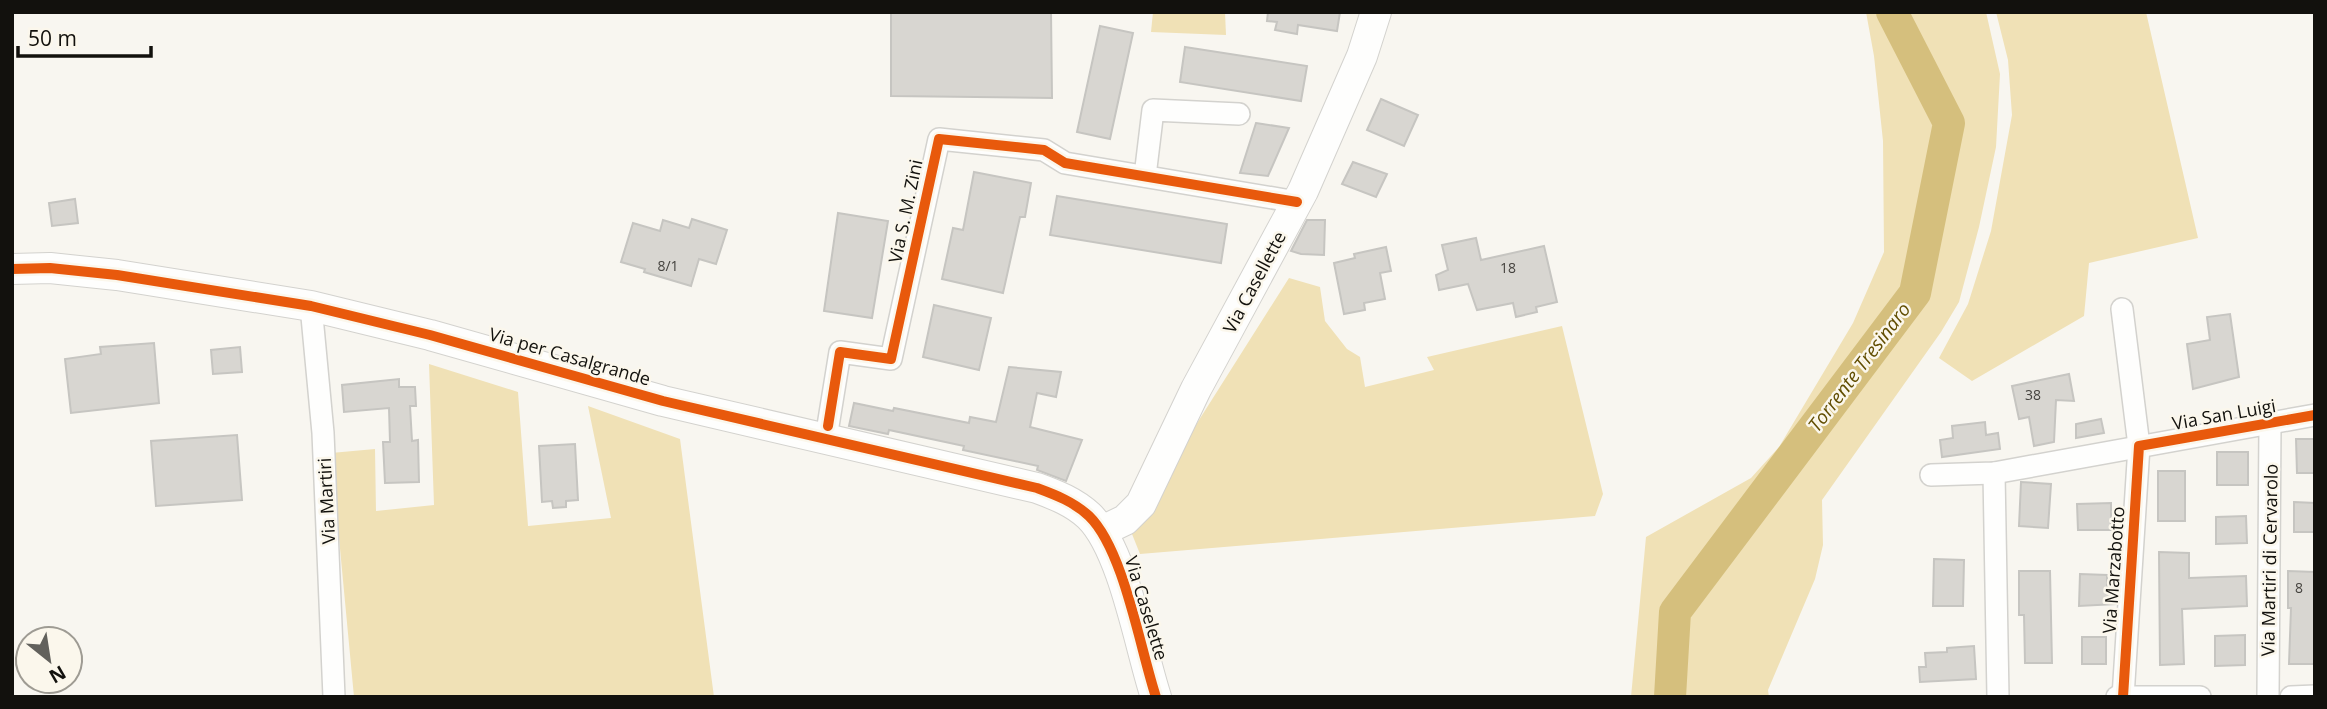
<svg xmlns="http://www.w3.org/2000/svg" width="2327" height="709" viewBox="0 0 2327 709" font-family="'Open Sans',sans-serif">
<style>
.green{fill:#f0e1b6}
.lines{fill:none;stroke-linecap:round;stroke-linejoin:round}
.river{stroke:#d5bf7d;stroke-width:32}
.building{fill:#d8d6d1;stroke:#c6c5c1;stroke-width:2}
.street-casing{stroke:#d3d2ce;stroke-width:24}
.secondary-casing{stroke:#d3d2ce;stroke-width:32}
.street{stroke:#fefefd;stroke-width:21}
.secondary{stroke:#fefefd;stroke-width:30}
.cycleway-casing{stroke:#fbf7ec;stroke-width:15}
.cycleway{stroke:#e8590c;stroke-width:10}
.labels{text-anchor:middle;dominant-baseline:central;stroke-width:5;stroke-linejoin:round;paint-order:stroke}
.number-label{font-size:14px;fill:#44423e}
.street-label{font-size:18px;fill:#12110d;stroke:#fbf7ec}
.water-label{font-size:19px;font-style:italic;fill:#624e02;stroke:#fbf7ec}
</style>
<rect width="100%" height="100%" fill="#f8f6f0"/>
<g class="green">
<polygon points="1153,12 1225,12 1226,35 1151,32"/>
<polygon points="1866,12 1986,12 2000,74 1996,147 1979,227 1959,302 1941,332 1822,500 1823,545 1815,579 1768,690 1769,697 1631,697 1646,537 1751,478 1779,447 1853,323 1884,252 1883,141 1874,56"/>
<polygon points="1996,12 2146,12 2198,238 2089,263 2084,316 1972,381 1939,358 1968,304 1991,231 2012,115 2008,60"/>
<polygon points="1289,278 1320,287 1325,321 1347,349 1360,357 1365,387 1434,370 1427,357 1562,326 1603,494 1595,516 1140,554 1130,529"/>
<polygon points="429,364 518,392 528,526 611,518 588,406 680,439 714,697 354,697 331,453 375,449 376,511 434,505"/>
</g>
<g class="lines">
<polyline class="river" points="1670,697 1675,612 1915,293 1949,123 1892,12"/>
</g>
<g class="building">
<polygon points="891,12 1051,12 1052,98 891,96"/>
<polygon points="1268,12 1340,12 1337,31 1298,25 1297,34 1275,30 1277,22 1267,21"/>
<polygon points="1100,26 1133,33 1110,139 1077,132"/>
<polygon points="1185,47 1307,66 1301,101 1180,82"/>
<polygon points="1381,99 1418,115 1404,146 1367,130"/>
<polygon points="1256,123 1289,128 1268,176 1240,173"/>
<polygon points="1353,162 1387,174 1376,197 1342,184"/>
<polygon points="974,172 1031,183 1025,217 1020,217 1003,293 942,279 953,228 963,230"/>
<polygon points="1057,196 1227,224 1221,263 1050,235"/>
<polygon points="75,199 78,223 52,226 49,203"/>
<polygon points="838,213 888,221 872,318 824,311"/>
<polygon points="692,219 727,230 716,264 699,259 691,286 644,272 645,269 621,262 633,223 660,231 663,220 689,228"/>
<polygon points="1307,220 1325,220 1324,255 1301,254 1291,251"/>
<polygon points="1476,238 1481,260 1544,246 1557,302 1536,307 1537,312 1516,317 1513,303 1477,310 1468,284 1439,290 1436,275 1448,270 1442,245"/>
<polygon points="1386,247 1391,271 1380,273 1385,299 1364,303 1365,310 1344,314 1334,263 1355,258 1354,254"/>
<polygon points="934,305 991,318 979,370 923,357"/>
<polygon points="2230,314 2239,377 2193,389 2187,344 2210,340 2207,317"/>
<polygon points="154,343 159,403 71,413 65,359 101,354 100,347"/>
<polygon points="240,347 242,372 213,374 211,350"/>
<polygon points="1009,367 1061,372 1056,397 1037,393 1030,427 1082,440 1066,481 1037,470 1038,466 963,450 964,446 889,430 888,434 849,426 854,403 893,411 894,408 969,423 970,417 996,422"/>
<polygon points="2069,374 2074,401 2056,400 2054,442 2034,446 2029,417 2019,419 2012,386"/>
<polygon points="399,379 399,387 415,387 416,406 410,406 412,441 418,440 419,482 385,483 383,442 390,442 389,408 344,412 342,385"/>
<polygon points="2101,419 2104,433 2076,438 2076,424"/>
<polygon points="1985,422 1986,435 1998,433 2000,449 1942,457 1940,440 1953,438 1952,426"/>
<polygon points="237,435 242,500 156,506 151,441"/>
<polygon points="2296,439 2315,439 2315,473 2297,473"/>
<polygon points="575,444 578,500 566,501 566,507 553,508 552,501 542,502 539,446"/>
<rect x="2217" y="452" width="31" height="33"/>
<rect x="2158" y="471" width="27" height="50"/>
<polygon points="2021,482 2051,484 2048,528 2019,526"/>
<polygon points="2294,502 2315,503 2315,532 2294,532"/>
<polygon points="2111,503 2111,530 2078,530 2077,504"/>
<polygon points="2246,516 2247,543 2216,544 2216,517"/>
<polygon points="2159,552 2189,553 2189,578 2246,576 2247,606 2182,609 2184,664 2160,665"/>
<polygon points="1934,559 1964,560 1963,606 1933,606"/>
<polygon points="2019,571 2050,571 2052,663 2025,663 2024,615 2019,615"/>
<polygon points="2288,571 2315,572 2315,664 2289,664 2291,608 2288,608"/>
<polygon points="2080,574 2107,575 2107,591 2117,591 2116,604 2079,606"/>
<polygon points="2245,635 2245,665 2215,666 2215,636"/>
<rect x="2082" y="637" width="24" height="27"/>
<polygon points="1974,646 1976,679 1920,682 1919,667 1926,667 1925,653 1947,652 1947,648"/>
</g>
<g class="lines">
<g class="street-casing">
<g id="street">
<polyline points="1145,176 1153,110 1239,114"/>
<polyline points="311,306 323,433 334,697"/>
<polyline points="2122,309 2139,446 2123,697"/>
<polyline points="828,426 840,352 891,359 939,139 1044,150 1065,163 1297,202"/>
<polyline points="1994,473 1998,697"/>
<polyline points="1931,475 1994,473 2315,415"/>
<polyline points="2117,697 2200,697"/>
<polyline points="2268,697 2270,424"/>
<polyline points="2291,697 2315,696"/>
</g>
</g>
<g class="secondary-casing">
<g id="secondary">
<path d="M12,269L50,268L117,275L311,306L430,335L663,401L1037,488C1056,495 1074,502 1089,516C1124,550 1140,649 1156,697"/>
<polyline points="1102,531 1125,520 1141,504 1196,389 1303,191 1362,56 1376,12"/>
</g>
</g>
<use href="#street" class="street"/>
<use href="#secondary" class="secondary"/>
<g class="cycleway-casing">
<g id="cycleway">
<path d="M12,269L50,268L117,275L311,306L430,335L663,401L1037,488C1056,495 1074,502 1089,516C1124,550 1140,649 1156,697"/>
<polyline points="828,426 840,352 891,359 939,139 1044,150 1065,163 1297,202"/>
<polyline points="2123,697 2139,446 2315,415"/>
</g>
</g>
<use href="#cycleway" class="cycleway"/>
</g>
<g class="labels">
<g class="number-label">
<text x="668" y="265">8/1</text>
<text x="1508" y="267">18</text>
<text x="2033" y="394">38</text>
<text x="2299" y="587">8</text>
</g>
<g class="street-label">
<text transform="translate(905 211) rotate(-78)">Via S. M. Zini</text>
<text transform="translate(1254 282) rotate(-62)">Via Casellette</text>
<text transform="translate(570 356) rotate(16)">Via per Casalgrande</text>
<text transform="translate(2224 414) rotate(-10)">Via San Luigi</text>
<text transform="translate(326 501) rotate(-93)">Via Martiri</text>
<text transform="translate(2269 560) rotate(-89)">Via Martiri di Cervarolo</text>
<text transform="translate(2113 570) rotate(-86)">Via Marzabotto</text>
<text transform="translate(1147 608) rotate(73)">Via Caselette</text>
</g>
<g class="water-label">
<text transform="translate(1859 367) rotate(-53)">Torrente Tresinaro</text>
</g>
</g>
<rect width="2327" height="709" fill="none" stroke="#12110d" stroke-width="28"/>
<g transform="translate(49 660) rotate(150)"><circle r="33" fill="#fbf7ec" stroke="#9e9b93" stroke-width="2"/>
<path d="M0-5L12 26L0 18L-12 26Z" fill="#62615c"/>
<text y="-10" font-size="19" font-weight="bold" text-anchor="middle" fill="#12110d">N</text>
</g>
<path d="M18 46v10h133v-10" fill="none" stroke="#12110d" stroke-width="3.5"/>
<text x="28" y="46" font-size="21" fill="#12110d" stroke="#fbf7ec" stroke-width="5" paint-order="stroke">50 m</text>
</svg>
